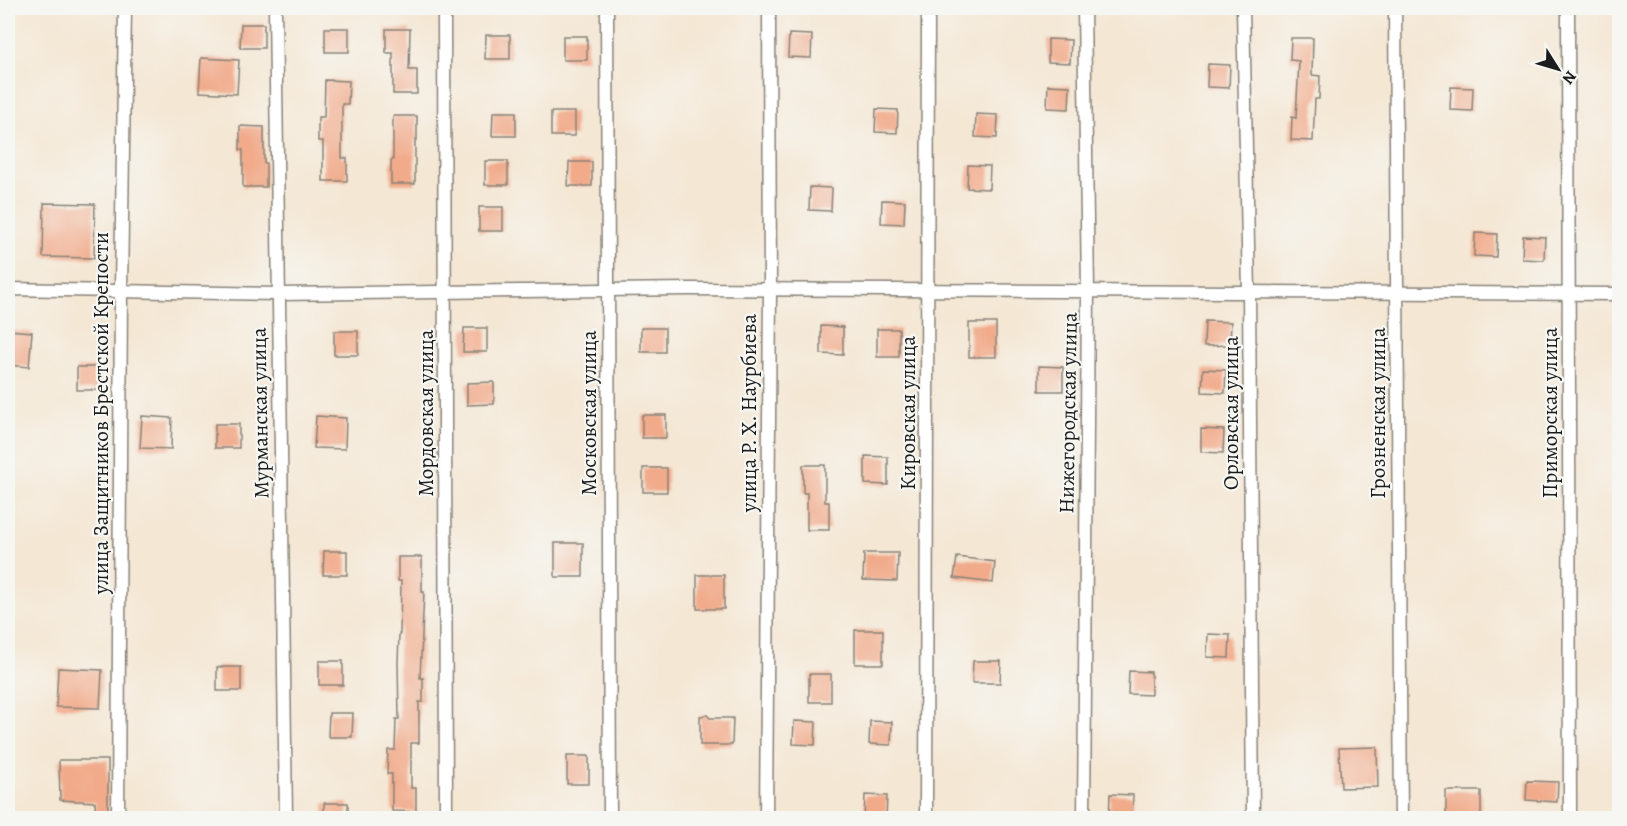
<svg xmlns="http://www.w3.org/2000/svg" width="1627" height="826" viewBox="0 0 1627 826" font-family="Alegreya,serif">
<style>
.building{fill:#f1aa8a}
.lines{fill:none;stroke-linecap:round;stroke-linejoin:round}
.street-casing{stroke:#888278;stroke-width:15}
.street{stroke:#fff;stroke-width:12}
.labels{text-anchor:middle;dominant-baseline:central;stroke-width:4.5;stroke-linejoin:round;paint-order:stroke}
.street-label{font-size:21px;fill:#1c1c1c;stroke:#f6f6f2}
</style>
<rect width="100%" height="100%" fill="#f6f6f2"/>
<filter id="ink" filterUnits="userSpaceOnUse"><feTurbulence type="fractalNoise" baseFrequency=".0167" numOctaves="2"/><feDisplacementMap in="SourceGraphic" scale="12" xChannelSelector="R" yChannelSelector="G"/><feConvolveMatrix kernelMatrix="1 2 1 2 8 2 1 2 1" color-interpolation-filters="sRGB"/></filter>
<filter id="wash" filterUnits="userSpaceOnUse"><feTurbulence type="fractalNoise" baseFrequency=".008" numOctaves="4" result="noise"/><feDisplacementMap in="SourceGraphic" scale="24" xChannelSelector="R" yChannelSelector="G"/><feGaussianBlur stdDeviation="1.35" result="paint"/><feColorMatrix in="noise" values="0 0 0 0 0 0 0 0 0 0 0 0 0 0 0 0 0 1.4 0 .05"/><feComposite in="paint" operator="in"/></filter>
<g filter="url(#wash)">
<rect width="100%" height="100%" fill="#f4e7d4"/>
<g id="blocks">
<g class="building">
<polygon points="241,24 264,24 264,48 240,48"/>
<rect x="325" y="28" width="24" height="24"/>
<polygon points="386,29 410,29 409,70 417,70 417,94 393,94 393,53 386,53"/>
<polygon points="789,34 812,35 811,58 788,57"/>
<polygon points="486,35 510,35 510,59 485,59"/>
<rect x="563" y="36" width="24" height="24"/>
<polygon points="1291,38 1313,38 1312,75 1320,76 1319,99 1315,99 1313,141 1291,140 1292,117 1296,118 1299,61 1290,60"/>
<polygon points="1048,39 1071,40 1070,63 1048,62"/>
<polygon points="201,58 239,60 237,94 199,92"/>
<polygon points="1208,64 1230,65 1229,88 1207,87"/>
<polygon points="325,80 349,81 348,104 342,104 342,158 347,158 347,181 323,181 323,141 318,141 318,117 324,117"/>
<polygon points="1048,85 1070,86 1069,109 1047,108"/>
<polygon points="1451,87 1473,88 1472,111 1450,110"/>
<polygon points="876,109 898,110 897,133 875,132"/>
<polygon points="493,112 516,112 516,136 492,136"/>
<rect x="551" y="112" width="24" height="24"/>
<polygon points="976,114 998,115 997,138 975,137"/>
<polygon points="393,116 417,116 417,140 415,140 415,184 391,184 391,160 393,160"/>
<polygon points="240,126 264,127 264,163 266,163 266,187 243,187 243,150 240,150"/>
<rect x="485" y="161" width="23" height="24"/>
<polygon points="569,162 592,162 592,186 568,186"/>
<polygon points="968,165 990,166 989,189 967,188"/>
<polygon points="810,187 832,188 831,211 809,210"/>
<polygon points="882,200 905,201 904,224 881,223"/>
<polygon points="44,203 95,204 94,258 43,257"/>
<rect x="479" y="207" width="24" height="24"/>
<polygon points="1475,233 1497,234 1496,257 1474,256"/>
<polygon points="1523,236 1545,237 1544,260 1522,259"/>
<polygon points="1205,321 1231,322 1230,345 1204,346"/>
<rect x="969" y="323" width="27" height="34"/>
<polygon points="821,326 843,327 843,355 821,354"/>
<polygon points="464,328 487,328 487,352 463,352"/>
<rect x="641" y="328" width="24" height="24"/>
<rect x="877" y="329" width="22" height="28"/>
<polygon points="8,330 32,332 29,367 8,365"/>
<rect x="334" y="331" width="24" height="24"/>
<polygon points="1039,366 1063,367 1063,391 1039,391"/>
<rect x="77" y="367" width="23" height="23"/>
<polygon points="1203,369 1226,370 1225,393 1202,392"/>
<polygon points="494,382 494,404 467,405 467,383"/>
<rect x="642" y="415" width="24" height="23"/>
<polygon points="142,416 172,418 171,449 140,448"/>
<polygon points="316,416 346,418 345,449 314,448"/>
<rect x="215" y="424" width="24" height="24"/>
<polygon points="1201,429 1224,430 1223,453 1201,452"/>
<polygon points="865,456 888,457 888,485 865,484"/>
<polygon points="803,465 825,465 825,502 829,502 829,530 807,530 807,493 803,493"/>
<rect x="643" y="468" width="24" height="24"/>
<rect x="555" y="543" width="28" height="34"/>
<polygon points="324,551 347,551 347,575 323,575"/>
<polygon points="864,553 898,553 897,581 863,580"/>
<polygon points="398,557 422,557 422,592 424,592 420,678 423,678 423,702 419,702 419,743 411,743 411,788 416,788 416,812 392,811 392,774 387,774 388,750 395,750 396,719 399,719 398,663 399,634 400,634 401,581 398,581"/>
<polygon points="957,557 995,562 993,583 954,578"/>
<rect x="697" y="575" width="27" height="34"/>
<rect x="855" y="630" width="28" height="34"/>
<polygon points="1208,634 1230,635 1229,658 1207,657"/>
<rect x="319" y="661" width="24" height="24"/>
<polygon points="973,661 1001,661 1000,683 972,683"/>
<rect x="217" y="667" width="24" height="24"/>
<polygon points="58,668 102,670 100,708 56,707"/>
<polygon points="1129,671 1151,672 1151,695 1128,694"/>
<rect x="809" y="674" width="22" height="28"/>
<polygon points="329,713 353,713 352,737 328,737"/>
<polygon points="707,715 710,718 733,718 732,745 700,745 700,716"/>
<polygon points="794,721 816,722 815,745 793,744"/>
<polygon points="870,721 892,722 891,745 869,744"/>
<polygon points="1377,747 1378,787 1341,788 1339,748"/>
<rect x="567" y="756" width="22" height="28"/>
<polygon points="59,760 108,760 108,819 96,819 95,802 60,800"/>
<polygon points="1527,781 1558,782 1557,802 1526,800"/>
<rect x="1446" y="791" width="35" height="28"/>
<polygon points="1110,794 1133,795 1132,818 1109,817"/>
<polygon points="865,795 887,796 886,819 864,818"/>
<rect x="324" y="803" width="24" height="16"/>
</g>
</g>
</g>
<g filter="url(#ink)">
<use href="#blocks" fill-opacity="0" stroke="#888278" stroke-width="1.5"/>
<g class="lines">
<g class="street-casing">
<g id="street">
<polyline points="275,8 286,818"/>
<polyline points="444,8 446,818"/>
<polyline points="607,8 610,818"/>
<polyline points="1243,8 1249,292 1253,818"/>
<polyline points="1395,8 1401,818"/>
<polyline points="1568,8 1570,818"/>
<polyline points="8,289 278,294 689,289 1620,294"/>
<polyline points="118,818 121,291 125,8"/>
<polyline points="766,818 770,290 769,8"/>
<polyline points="926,818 928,8"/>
<polyline points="1084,818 1088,291 1084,8"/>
</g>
</g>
<use href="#street" class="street"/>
</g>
</g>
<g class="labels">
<g class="street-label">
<text transform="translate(101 413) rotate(-90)">улица Защитников Брестской Крепости</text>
<text transform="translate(260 413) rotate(-91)">Мурманская улица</text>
<text transform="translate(426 413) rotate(-90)">Мордовская улица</text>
<text transform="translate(589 413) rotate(-90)">Московская улица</text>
<text transform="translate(749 413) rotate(-90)">улица Р. Х. Наурбиева</text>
<text transform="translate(908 413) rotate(-90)">Кировская улица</text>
<text transform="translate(1068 413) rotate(-89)">Нижегородская улица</text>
<text transform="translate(1231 413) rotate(-90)">Орловская улица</text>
<text transform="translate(1378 413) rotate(-90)">Грозненская улица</text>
<text transform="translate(1550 413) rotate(-90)">Приморская улица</text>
</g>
</g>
<rect width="1627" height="826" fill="none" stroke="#f6f6f2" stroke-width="30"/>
<g transform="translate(1558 69) rotate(127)" stroke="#f6f6f2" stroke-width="4.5" paint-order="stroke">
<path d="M0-4.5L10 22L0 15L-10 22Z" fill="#1c1c1c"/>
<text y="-9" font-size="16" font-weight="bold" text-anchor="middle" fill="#1c1c1c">N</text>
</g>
</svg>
